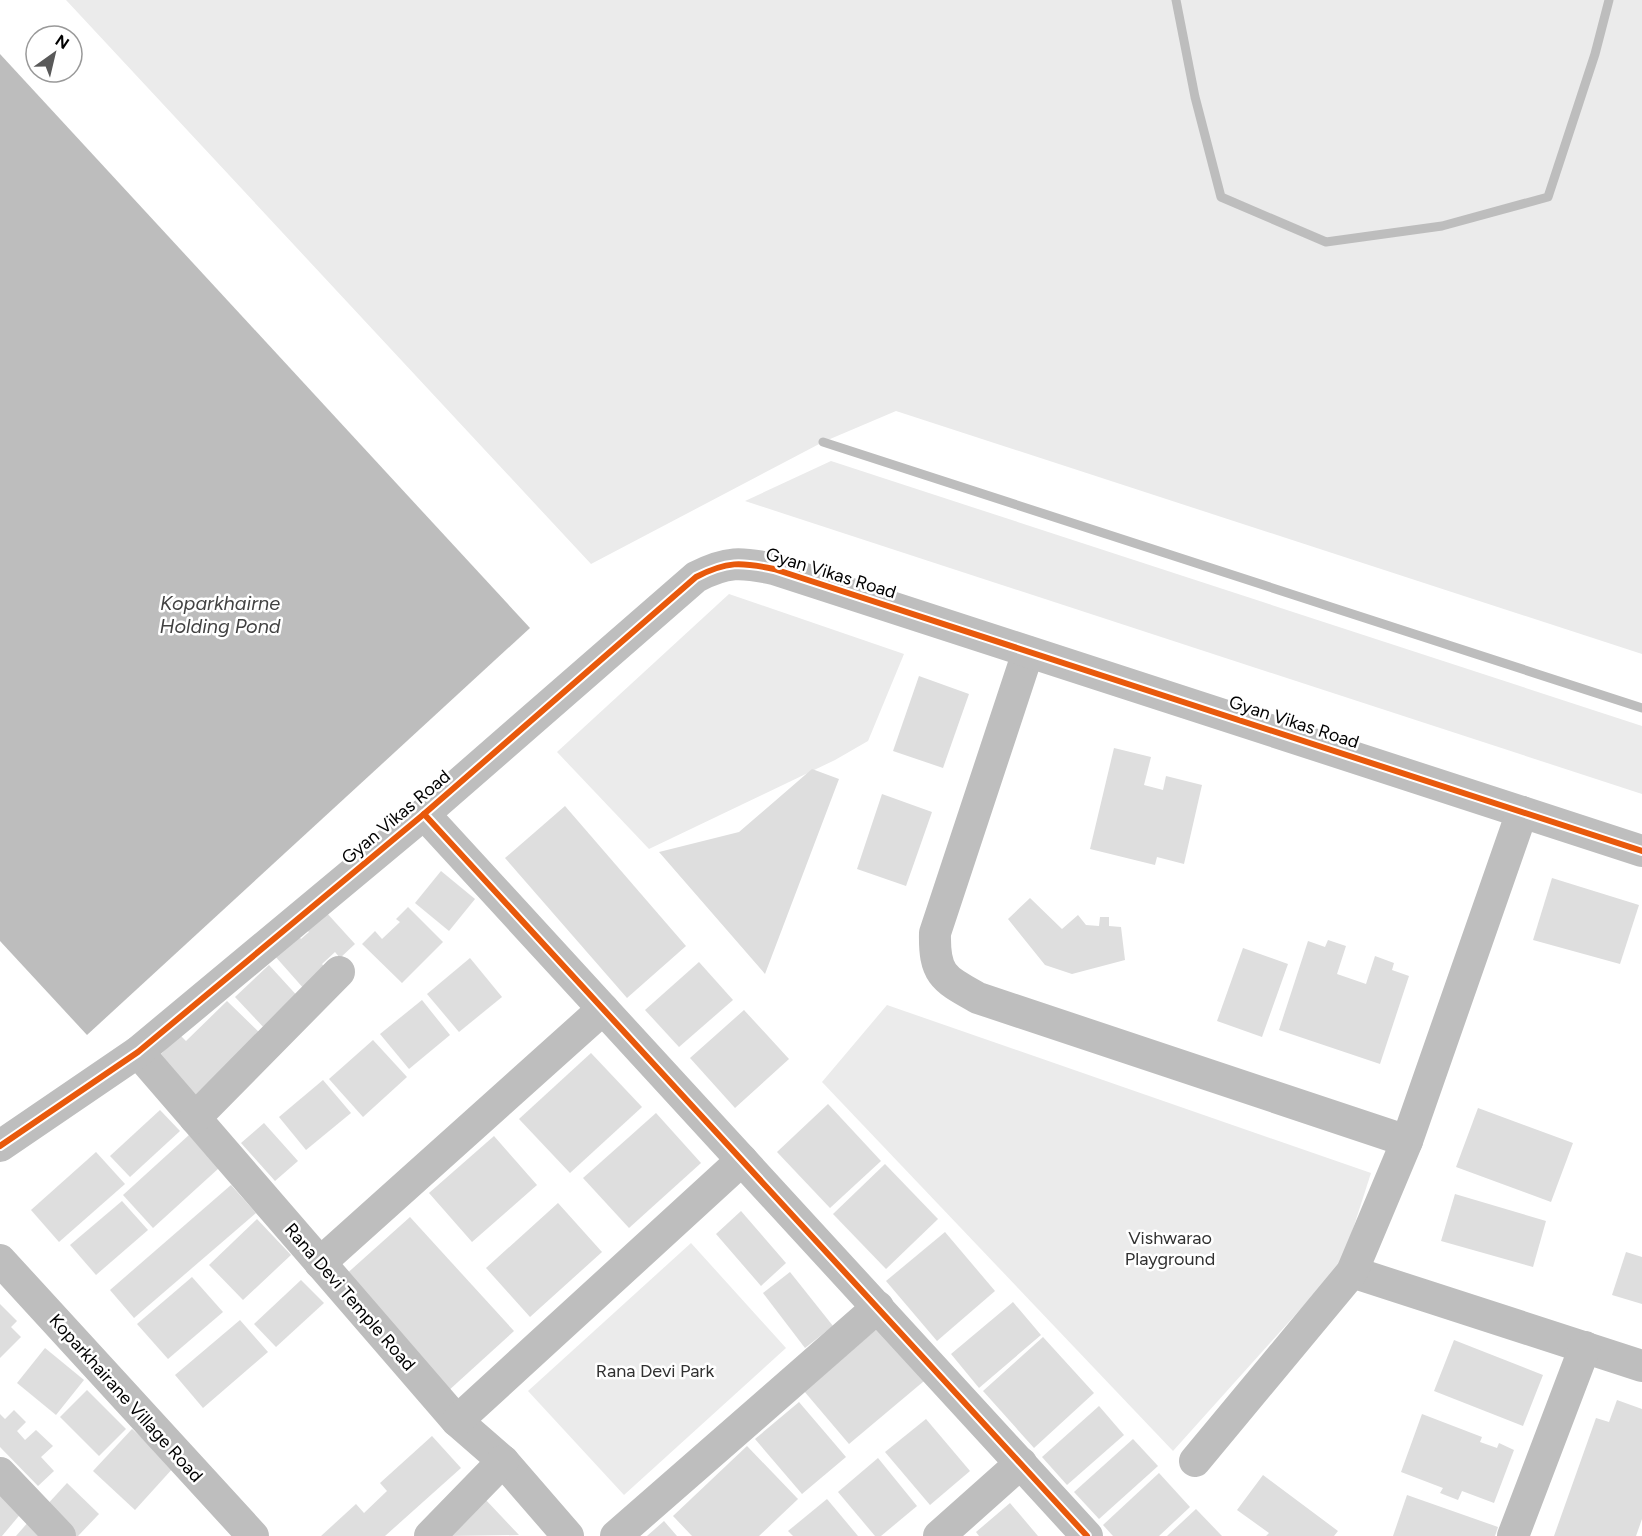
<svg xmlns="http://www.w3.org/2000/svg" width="1642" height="1536" viewBox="0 0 1642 1536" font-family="Figtree,sans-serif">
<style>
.green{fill:#ebebeb}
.water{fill:#bdbdbd}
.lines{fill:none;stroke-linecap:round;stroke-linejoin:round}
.stream{stroke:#bdbdbd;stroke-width:9}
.building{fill:#dedede}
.minor{stroke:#bebebe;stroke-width:32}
.cycleway-casing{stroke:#fff;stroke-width:10}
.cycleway{stroke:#e8590c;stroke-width:6}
.labels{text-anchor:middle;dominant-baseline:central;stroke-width:5;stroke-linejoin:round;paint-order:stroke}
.street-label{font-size:18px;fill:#000;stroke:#fff}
.park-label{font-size:18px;fill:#313131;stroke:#fff}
.water-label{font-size:20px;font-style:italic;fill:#424242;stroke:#fff}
</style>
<rect width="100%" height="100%" fill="#fff"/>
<g class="green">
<polygon points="66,0 1642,0 1642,654 896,411 823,442 591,564"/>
<polygon points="831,461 1642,726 1642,794 745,501"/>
<polygon points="729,594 904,654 868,741 835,760 649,849 557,752"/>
<polygon points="887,1005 1371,1173 1342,1263 1173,1451 822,1082"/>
<polygon points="691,1243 786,1348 624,1495 528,1391"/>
</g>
<polygon class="water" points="0,54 530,628 87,1035 0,941"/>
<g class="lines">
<g class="stream">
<polyline points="1176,0 1195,97 1221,197 1326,242 1442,226 1548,197 1595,54 1609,0"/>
<polyline points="823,442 1642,708"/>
</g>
</g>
<g class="building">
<polygon points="919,676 969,694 943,768 893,751"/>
<polygon points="1114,748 1151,757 1144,785 1163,790 1166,776 1202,785 1184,864 1157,857 1155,865 1090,849"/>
<polygon points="812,769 839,779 765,974 659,852 739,832"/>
<polygon points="882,794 932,812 906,886 857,869"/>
<polygon points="565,806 686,946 627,998 505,858"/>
<polygon points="441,871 475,899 449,931 415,903"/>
<polygon points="1552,878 1639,905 1620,964 1533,940"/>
<polygon points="1030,898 1062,929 1078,915 1086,925 1099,926 1100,917 1109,917 1109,926 1121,927 1125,960 1072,974 1045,965 1008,919"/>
<polygon points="408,907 443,942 402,983 362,944 375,931 382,939 400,922 396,919"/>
<polygon points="325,911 355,944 340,958 335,952 322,964 327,970 305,990 274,955 297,934 301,939 309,932 306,929"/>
<polygon points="1328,940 1346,946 1337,974 1366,984 1375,956 1394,963 1392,970 1409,976 1380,1064 1279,1030 1308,941 1325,947"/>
<polygon points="1243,948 1288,964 1262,1037 1217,1021"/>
<polygon points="470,958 502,997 459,1032 427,994"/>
<polygon points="699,962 733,1000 679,1047 645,1010"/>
<polygon points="269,965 301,1000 267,1031 235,997"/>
<polygon points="422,1000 450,1035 409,1069 380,1034"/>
<polygon points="227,1001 262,1035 194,1103 153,1062 180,1035 186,1041"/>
<polygon points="744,1010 789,1059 735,1108 690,1058"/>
<polygon points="373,1040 407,1077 363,1117 329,1079"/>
<polygon points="591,1053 642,1107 570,1173 519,1119"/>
<polygon points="323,1080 351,1113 306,1150 279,1117"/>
<polygon points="828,1104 881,1161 830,1208 777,1152"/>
<polygon points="1478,1108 1573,1143 1551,1202 1456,1167"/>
<polygon points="160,1110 180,1131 130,1177 110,1156"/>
<polygon points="656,1113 701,1163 629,1228 583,1178"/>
<polygon points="264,1123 298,1161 275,1181 241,1143"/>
<polygon points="189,1135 219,1168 153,1228 123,1195"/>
<polygon points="494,1136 537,1185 472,1242 429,1193"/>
<polygon points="96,1152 125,1184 59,1242 31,1210"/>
<polygon points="885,1164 938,1219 886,1269 833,1214"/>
<polygon points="231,1185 256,1213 134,1318 110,1290"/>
<polygon points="1455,1194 1546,1221 1533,1267 1441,1241"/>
<polygon points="122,1201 148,1230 96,1275 70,1245"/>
<polygon points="558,1203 602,1252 530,1317 486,1268"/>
<polygon points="741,1211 786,1263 761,1286 716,1234"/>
<polygon points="410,1217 514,1331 447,1392 343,1277"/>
<polygon points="257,1219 291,1255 243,1300 209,1265"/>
<polygon points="945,1232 995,1291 937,1341 886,1281"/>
<polygon points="1626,1252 1642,1257 1642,1304 1612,1295"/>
<polygon points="790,1272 833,1326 805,1348 763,1293"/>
<polygon points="192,1277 223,1312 168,1359 137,1324"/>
<polygon points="301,1280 324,1303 276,1347 254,1324"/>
<polygon points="1013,1302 1041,1335 979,1388 951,1354"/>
<polygon points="0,1304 17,1321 11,1327 21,1337 0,1358"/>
<polygon points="240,1320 268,1352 203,1408 175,1375"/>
<polygon points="885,1322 930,1376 849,1444 804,1391"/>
<polygon points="1043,1337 1094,1393 1034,1448 983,1391"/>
<polygon points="1454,1340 1543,1375 1523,1426 1434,1391"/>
<polygon points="45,1348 84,1380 56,1415 17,1383"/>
<polygon points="87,1390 126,1429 99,1456 60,1417"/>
<polygon points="1617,1400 1642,1409 1642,1519 1636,1536 1554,1536 1596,1418 1609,1422"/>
<polygon points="799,1402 846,1457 802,1494 755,1439"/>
<polygon points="1099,1406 1124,1435 1067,1485 1042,1457"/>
<polygon points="14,1410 26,1422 17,1431 25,1440 36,1430 53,1446 41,1457 54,1471 38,1486 0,1447 0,1414 5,1419"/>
<polygon points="1422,1414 1482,1437 1480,1442 1497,1448 1499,1443 1514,1450 1494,1503 1462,1491 1458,1500 1440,1493 1443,1488 1401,1472"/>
<polygon points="926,1419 970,1471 930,1505 885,1452"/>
<polygon points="132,1429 174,1467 135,1510 93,1471"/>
<polygon points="432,1436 461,1468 385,1536 321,1536 356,1504 364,1513 387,1491 380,1483"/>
<polygon points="1133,1439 1158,1466 1099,1519 1074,1492"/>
<polygon points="747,1446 798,1499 759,1536 692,1536 673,1516"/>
<polygon points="878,1458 917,1506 881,1536 875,1536 838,1492"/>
<polygon points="1159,1473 1190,1507 1159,1536 1113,1536 1103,1525"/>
<polygon points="1263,1475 1338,1531 1334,1536 1266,1536 1269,1533 1237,1510"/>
<polygon points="67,1483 99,1514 78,1536 74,1536 45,1507"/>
<polygon points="0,1492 23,1511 2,1536 0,1536"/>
<polygon points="1407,1495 1498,1527 1495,1536 1393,1536"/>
<polygon points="485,1499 519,1535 446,1536"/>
<polygon points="827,1499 858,1536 793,1536 788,1531"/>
<polygon points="1010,1503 1038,1536 979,1536 976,1532"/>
<polygon points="1196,1509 1222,1536 1167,1536"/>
<polygon points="30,1520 49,1536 16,1536"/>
<polygon points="664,1521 677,1536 647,1536"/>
</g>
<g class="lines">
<g class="minor">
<path d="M1028,652L935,933C934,975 944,979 978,998L1407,1141"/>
<polyline points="424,814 1087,1536"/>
<polyline points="138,1052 457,1421 503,1461 568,1536"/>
<polyline points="195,1118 339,972"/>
<path d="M0,1146L138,1052L424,814L696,577C727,561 741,562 774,569L1642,851"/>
<polyline points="0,1260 253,1536"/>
<polyline points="320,1263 603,1009"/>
<polyline points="1352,1272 1642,1366"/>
<polyline points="457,1421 742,1160"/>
<polyline points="1195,1461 1352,1272 1407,1141 1522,812"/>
<polyline points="0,1473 60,1536"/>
<polyline points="430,1536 503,1461"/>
<polyline points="616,1536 878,1307"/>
<polyline points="939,1536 1021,1463"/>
<polyline points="1513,1536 1585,1347"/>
</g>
<g class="cycleway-casing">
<g id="cycleway">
<polyline points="424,814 1087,1536"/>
<path d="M0,1146L138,1052L424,814L696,577C727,561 741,562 774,569L1642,851"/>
</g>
</g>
<use href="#cycleway" class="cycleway"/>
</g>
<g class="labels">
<g class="street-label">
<text transform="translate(831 573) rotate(17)">Gyan Vikas Road</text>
<text transform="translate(1294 722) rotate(18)">Gyan Vikas Road</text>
<text transform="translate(396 817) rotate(-40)">Gyan Vikas Road</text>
<text transform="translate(350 1297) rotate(49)">Rana Devi Temple Road</text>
<text transform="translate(126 1398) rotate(48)">Koparkhairane Village Road</text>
</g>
<g class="park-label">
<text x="1170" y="1238">Vishwarao<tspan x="1170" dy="21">Playground</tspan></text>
<text x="655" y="1371">Rana Devi Park</text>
</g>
<g class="water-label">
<text x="220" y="603">Koparkhairne<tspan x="220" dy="23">Holding Pond</tspan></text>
</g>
</g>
<g transform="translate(54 54) rotate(34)"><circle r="28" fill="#ffffff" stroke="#999999" stroke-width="1.5"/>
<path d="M0-4.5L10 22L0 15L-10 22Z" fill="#595959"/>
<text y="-9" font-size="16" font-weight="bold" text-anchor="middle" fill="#000000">N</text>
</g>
</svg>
